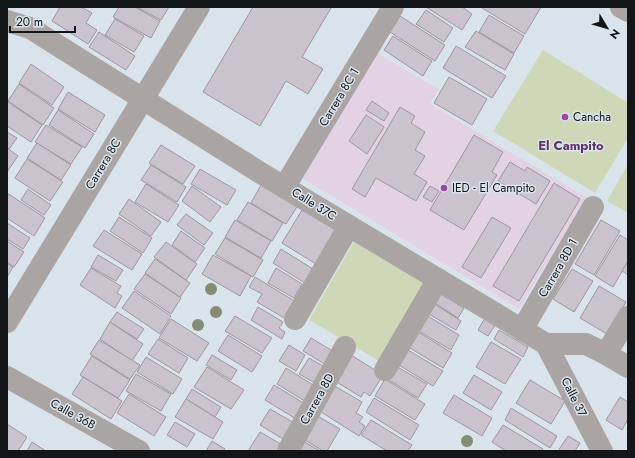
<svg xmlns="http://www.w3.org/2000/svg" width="635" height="458" viewBox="0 0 635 458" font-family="Jost,sans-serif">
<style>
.education{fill:#e2d2e4}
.green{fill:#cfd8b6}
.building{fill:#cac2cc;stroke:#9e96a0}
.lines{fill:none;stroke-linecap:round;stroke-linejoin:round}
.minor{stroke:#aaa5a2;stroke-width:22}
.tree{fill:#838d71}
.poi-dot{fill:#9d42ae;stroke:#d9e3ec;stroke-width:1.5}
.labels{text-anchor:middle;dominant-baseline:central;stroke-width:3;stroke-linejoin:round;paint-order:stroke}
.street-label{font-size:12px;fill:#121619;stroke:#d9e3ec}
.poi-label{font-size:12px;fill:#121619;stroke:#d9e3ec;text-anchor:start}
.neighbourhood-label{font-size:13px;font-weight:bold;fill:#613469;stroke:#d9e3ec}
</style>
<rect width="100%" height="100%" fill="#d9e3ec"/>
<polygon class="education" points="377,53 438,89 430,104 587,198 519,309 302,178"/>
<g class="green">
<polygon points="543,50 628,103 628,138 595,193 493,131"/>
<polygon points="628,164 628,213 607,201"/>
<polygon points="355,240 432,285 386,365 309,320"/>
</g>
<g class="building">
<polygon points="60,7 81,7 92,13 86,23 97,30 88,44 52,21"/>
<polygon points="119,7 135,7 160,21 151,38 113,17"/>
<polygon points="137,7 169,7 161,20"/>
<polygon points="253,7 329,7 331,8 302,57 323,69 308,94 286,81 260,126 203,92"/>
<polygon points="426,7 462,7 472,14 462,30"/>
<polygon points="483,7 541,7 525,34 482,8"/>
<polygon points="426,10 453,28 444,42 416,24"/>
<polygon points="489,15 524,36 514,53 479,32"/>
<polygon points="400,16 445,45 435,61 390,32"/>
<polygon points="115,19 144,36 134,52 105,35"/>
<polygon points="476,31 514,54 505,70 465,47"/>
<polygon points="99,32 135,56 126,70 89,47"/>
<polygon points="393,36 432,61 423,76 384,50"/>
<polygon points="456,46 506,76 492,98 443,68"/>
<polygon points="31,64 64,87 52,105 19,83"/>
<polygon points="449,77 487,99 472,125 434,103"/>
<polygon points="19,84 54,108 43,125 8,101"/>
<polygon points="68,92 105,115 95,132 58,109"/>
<polygon points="372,101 389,113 384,121 366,110"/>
<polygon points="8,102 42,125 31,142 7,126 7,104"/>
<polygon points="400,107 415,116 411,123 425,132 415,150 425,156 414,174 427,182 416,201 376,178 365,197 352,189"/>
<polygon points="58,110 94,134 85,148 49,125"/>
<polygon points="366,115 384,127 367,154 349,141"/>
<polygon points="46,125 82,147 71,164 35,142"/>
<polygon points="7,132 17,138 9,149 7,147"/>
<polygon points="474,135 503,152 492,172 497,175 464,230 430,210"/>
<polygon points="37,143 71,165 61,180 27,158"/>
<polygon points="161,145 195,166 183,184 149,163"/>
<polygon points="7,148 18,156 7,172"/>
<polygon points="27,159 63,182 50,201 15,178"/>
<polygon points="510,162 525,171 527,167 550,181 536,204 498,181"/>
<polygon points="151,165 186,187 177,202 141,180"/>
<polygon points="200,169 236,190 227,205 191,184"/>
<polygon points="554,183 580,199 519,301 493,286"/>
<polygon points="146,184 179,205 168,222 135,202"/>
<polygon points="261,185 297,207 286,224 251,203"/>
<polygon points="192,186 221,207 210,222 182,201"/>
<polygon points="430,186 439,191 432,202 423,197"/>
<polygon points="28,189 51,205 44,215 21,200"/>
<polygon points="7,193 45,218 34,236 7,218"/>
<polygon points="129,199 161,222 151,236 119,214"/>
<polygon points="248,202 283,223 272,241 237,220"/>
<polygon points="302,210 336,230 316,264 282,243"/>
<polygon points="186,214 213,233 204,245 177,225"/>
<polygon points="119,217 152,238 143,253 110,231"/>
<polygon points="492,217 511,228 481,278 462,267"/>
<polygon points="235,220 271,241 261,258 225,237"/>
<polygon points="601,220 620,231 594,275 575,264"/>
<polygon points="7,223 30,238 23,249 7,239"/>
<polygon points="104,230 142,254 132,270 93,246"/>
<polygon points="181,231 205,248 195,262 172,245"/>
<polygon points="620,235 628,240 628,261 613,287 595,276"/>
<polygon points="225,238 263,260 253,277 215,254"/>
<polygon points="7,241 24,252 14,267 7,262"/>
<polygon points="166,242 197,264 186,280 154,257"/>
<polygon points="281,249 313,269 305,283 273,263"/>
<polygon points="98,255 123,270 116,281 91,267"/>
<polygon points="213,255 251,276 240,296 202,274"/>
<polygon points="155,259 190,283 180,297 145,273"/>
<polygon points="628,261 628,275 622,271"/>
<polygon points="7,263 13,267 7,277"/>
<polygon points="91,268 121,286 117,293 122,296 115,308 80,285"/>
<polygon points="276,268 302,284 294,298 268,283"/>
<polygon points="572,269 593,281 574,312 553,299"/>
<polygon points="145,274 181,298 171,314 134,289"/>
<polygon points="255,277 296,302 286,319 257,302 262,294 249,287"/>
<polygon points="599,286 626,302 607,334 580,318"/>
<polygon points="134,291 171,316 160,334 122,308"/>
<polygon points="439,293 464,308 458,318 433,302"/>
<polygon points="433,303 461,321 456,330 427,313"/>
<polygon points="258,307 283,322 279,328 285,332 282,339 251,320"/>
<polygon points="117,312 144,329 137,339 110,322"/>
<polygon points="426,315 459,335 451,350 417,330"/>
<polygon points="235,316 272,338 262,353 225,331"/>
<polygon points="485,318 496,324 488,336 478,330"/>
<polygon points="171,319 209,343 197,361 159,338"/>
<polygon points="110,322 143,344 132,361 100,339"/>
<polygon points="415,330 452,353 443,368 405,345"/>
<polygon points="499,330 528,347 523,357 494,339"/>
<polygon points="228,335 262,356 252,372 218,351"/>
<polygon points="311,338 336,353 328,366 303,351"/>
<polygon points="158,339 188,358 179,373 148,354"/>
<polygon points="99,340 140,365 130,379 90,354"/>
<polygon points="491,342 521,359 505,384 476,367"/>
<polygon points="289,345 305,355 296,371 279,361"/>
<polygon points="403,347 443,371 433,386 394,362"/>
<polygon points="212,355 237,370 231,380 206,365"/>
<polygon points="351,355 383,375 370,396 364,392 361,397 335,381"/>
<polygon points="92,356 130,380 118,398 80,375"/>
<polygon points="146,357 182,379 173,394 137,372"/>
<polygon points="309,358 326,368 317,384 299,374"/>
<polygon points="394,365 427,384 418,398 386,378"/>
<polygon points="207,367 244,390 231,409 194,387"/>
<polygon points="286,368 318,388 308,403 277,384"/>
<polygon points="136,374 171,394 161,411 126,391"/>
<polygon points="474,375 502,392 491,410 463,393"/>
<polygon points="83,377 122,401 111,419 72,394"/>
<polygon points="385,379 425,404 415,420 375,396"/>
<polygon points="530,380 565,401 551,424 516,403"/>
<polygon points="274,385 310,407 301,422 265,400"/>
<polygon points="333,385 362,402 356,413 363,417 359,422 365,426 359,436 318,410"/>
<polygon points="192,389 221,407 215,417 186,399"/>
<polygon points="129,394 166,417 154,436 117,413"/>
<polygon points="454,395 492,418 482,436 443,413"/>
<polygon points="620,397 628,402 628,419 622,430 606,420"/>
<polygon points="374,398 419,425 410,440 366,412"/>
<polygon points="186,399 223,422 213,439 175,417"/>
<polygon points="511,408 557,436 550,448 505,420"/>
<polygon points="270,409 298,425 288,442 260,425"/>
<polygon points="314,414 340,429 327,451 323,451 300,437"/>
<polygon points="371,420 412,445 408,451 387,451 361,435"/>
<polygon points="175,422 195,434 187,447 167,435"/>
<polygon points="7,424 27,437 18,451 7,451"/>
<polygon points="503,425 543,449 542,451 506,451 492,442"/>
<polygon points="260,432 286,447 283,451 248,451"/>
<polygon points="568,436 580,443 575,451 558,451"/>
<polygon points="301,440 320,451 295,451"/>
<polygon points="212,441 225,449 224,451 206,451"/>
<polygon points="32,442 46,451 27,451"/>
</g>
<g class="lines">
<g class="minor">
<polyline points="621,7 628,11"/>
<polyline points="7,21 30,28 259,172 546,344 586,344 606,354 628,367"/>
<polyline points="285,186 393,7"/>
<polyline points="295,319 349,226"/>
<polyline points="7,322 199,7"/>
<polyline points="522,330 593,207"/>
<polyline points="546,344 602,451"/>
<polyline points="606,354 628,317"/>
<polyline points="385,370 438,279"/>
<polyline points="7,377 139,451"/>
<polyline points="288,451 345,347"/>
</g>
</g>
<g class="tree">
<circle cx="211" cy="289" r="6"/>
<circle cx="216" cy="312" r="6"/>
<circle cx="198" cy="325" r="6"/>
<circle cx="467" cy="441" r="6"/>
</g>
<g class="poi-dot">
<circle cx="565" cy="117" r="4"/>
<circle cx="444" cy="188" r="4"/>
</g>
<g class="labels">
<g class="street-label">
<text transform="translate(339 97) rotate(-59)">Carrera 8C 1</text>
<text transform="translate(103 164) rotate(-59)">Carrera 8C</text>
<text transform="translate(314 204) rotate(32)">Calle 37C</text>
<text transform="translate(558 268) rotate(-60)">Carrera 8D 1</text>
<text transform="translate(574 397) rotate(63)">Calle 37</text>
<text transform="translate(317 399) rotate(-61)">Carrera 8D</text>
<text transform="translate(73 414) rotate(29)">Calle 36B</text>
</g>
<g class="poi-label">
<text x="573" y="117">Cancha</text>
<text x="452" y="188">IED - El Campito</text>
</g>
<g class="neighbourhood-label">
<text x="571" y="145">El Campito</text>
</g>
</g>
<rect width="635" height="458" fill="none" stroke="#121619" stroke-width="16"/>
<g transform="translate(607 28) rotate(128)" stroke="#d9e3ec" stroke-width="3" paint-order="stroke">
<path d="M0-3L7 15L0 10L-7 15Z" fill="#121619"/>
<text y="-6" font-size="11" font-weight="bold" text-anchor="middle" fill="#121619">N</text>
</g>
<path d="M10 26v6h65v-6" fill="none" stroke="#121619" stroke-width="2"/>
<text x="16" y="26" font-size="12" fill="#121619" stroke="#d9e3ec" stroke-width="3" paint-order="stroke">20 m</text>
</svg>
